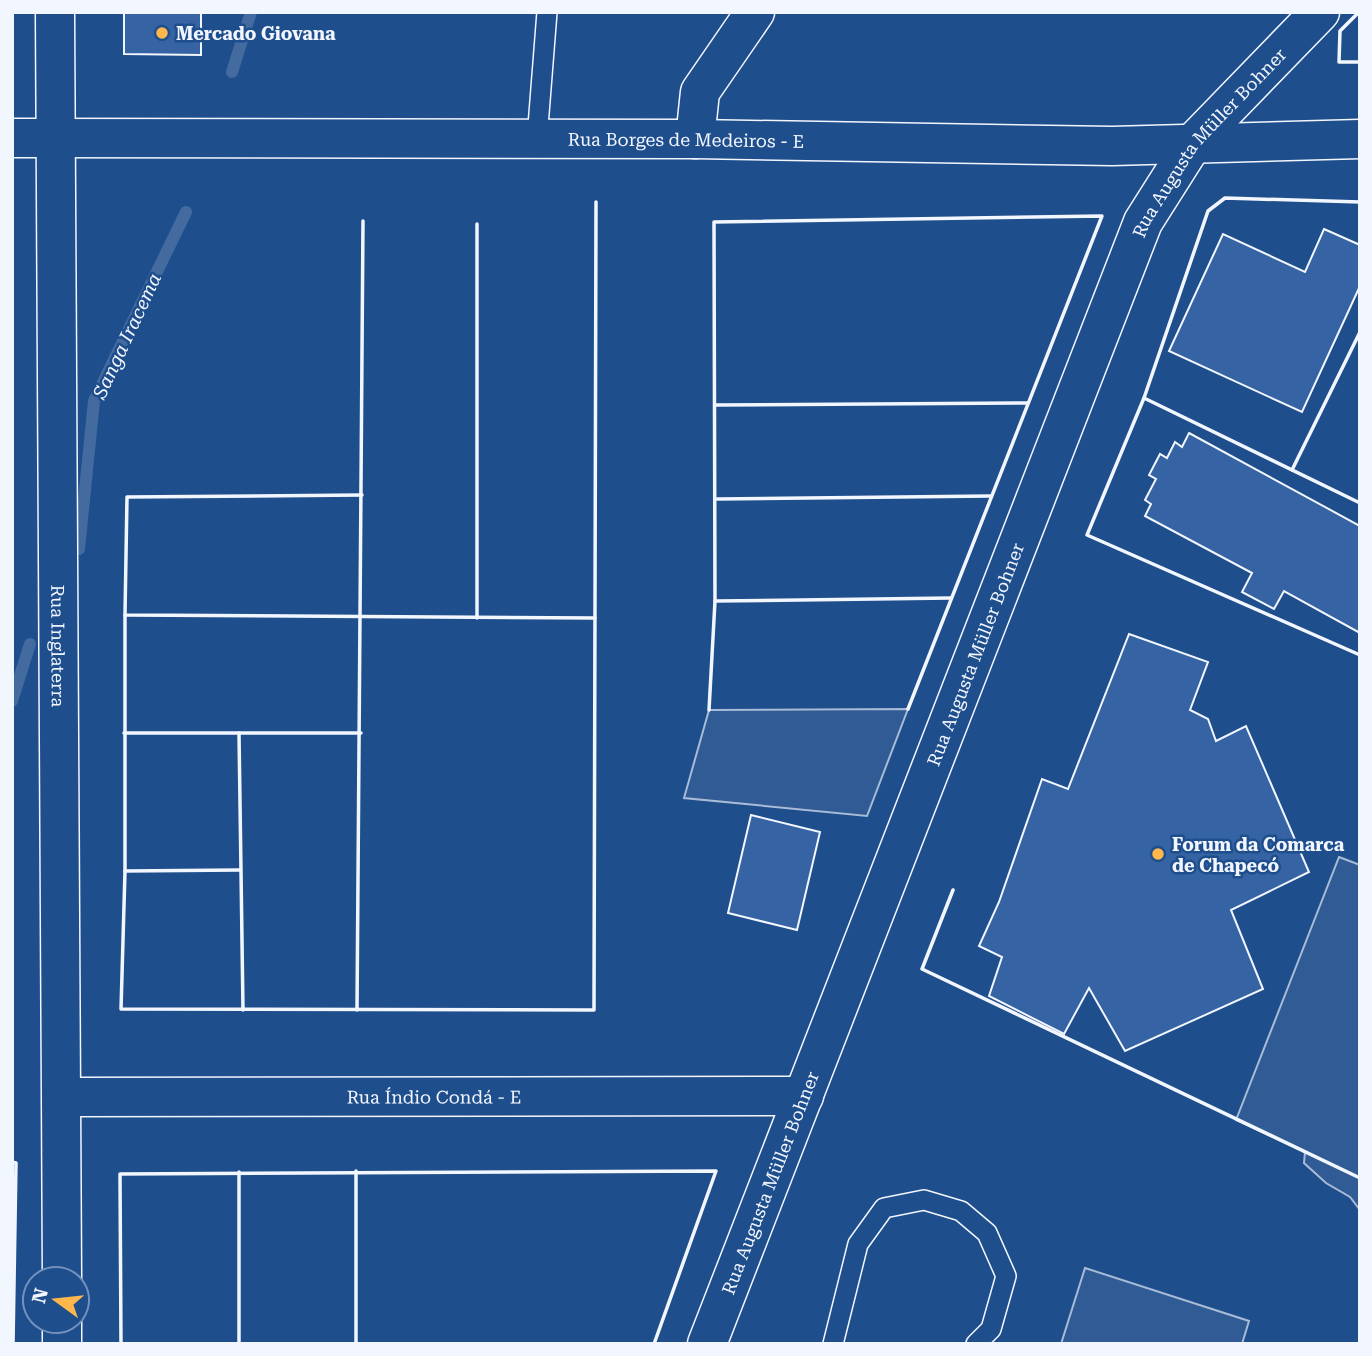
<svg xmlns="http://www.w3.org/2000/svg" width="1372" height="1356" viewBox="0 0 1372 1356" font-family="'Roboto Serif',serif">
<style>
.built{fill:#305b95;stroke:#a8bbd7;stroke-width:2}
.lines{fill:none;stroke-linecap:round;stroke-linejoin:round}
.stream{stroke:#446ba0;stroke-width:12}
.building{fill:#3563a3;stroke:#f2f6ff;stroke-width:2}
.lane-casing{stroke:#f2f6ff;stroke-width:22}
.street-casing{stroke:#f2f6ff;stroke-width:41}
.secondary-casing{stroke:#f2f6ff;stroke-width:41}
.lane{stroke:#1f4e8c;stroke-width:19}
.street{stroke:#1f4e8c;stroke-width:38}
.secondary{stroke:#1f4e8c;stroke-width:38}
.wall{stroke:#f2f6ff;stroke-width:3.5}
.poi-dot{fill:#ffb74d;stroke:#1f4e8c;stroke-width:2.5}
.labels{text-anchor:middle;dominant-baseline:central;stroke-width:5;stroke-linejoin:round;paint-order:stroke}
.poi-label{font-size:18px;font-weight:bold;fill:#f2f6ff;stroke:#1f4e8c;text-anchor:start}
.street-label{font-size:18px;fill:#f2f6ff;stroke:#1f4e8c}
.water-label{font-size:19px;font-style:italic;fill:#f2f6ff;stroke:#1f4e8c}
</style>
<rect width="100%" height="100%" fill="#1f4e8c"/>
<g class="built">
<polygon points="908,709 867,816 684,798 709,710"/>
<polygon points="1339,857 1360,865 1360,1210 1350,1197 1326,1183 1304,1163 1305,1152 1236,1120"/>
<polygon points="1085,1268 1249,1321 1242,1344 1061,1344"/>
</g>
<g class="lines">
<g class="stream">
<polyline points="232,72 251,12"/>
<polyline points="79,549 94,401 186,212"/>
<polyline points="12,701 30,644"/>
</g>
</g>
<g class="building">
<polygon points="124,12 201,12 201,55 124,54"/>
<polygon points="1324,229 1360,245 1360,286 1302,412 1169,351 1223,234 1305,272"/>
<polygon points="1189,433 1360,526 1360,633 1284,591 1274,609 1242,592 1252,573 1145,516 1151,504 1145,500 1156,479 1149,475 1160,454 1167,458 1175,442 1182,447"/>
<polygon points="1129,634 1208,662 1190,710 1208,719 1216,741 1246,726 1309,872 1231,910 1263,989 1125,1051 1089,988 1064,1034 989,996 1002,957 979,946 999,902 1042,779 1068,789"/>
<polygon points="751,815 820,832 797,930 728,913"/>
</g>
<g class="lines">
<g class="lane-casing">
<g id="lane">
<polyline points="537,139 547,12"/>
<polyline points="833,1344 858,1244 884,1208 924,1200 961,1211 987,1233 1006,1276 991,1329 976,1344"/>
</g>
</g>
<g class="street-casing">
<g id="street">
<path id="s1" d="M55,12L62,1279"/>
<polyline points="695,139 700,92 755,12"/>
<path id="s2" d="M63,1097L804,1096"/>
<polyline points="62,1344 62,1321"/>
<path id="s3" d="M707,1344L1143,222L1193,143L1320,12"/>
</g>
</g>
<g class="secondary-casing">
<g id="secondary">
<path id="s4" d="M12,138L695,139L1112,146L1360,139"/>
</g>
</g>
<use href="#lane" class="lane"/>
<use href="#street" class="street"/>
<use href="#secondary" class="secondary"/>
<g class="wall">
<polyline points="1359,12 1340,31 1339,62 1360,62"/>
<polyline points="1360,202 1225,198 1208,211 1144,398 1360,503"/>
<polyline points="1144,398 1087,535 1360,655"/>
<polyline points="716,405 1027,403"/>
<polyline points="1292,470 1360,332"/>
<polyline points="362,495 127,497 125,615 595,618"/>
<polyline points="717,499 990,496"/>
<polyline points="715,601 714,222 1102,216 908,709"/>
<polyline points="125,615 125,871 121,1009 594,1010 596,202"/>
<polyline points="477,618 477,224"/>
<polyline points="709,710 715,601 951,598"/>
<polyline points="124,733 239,733"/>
<polyline points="125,871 240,870"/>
<polyline points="953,890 922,969 1360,1178"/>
<polyline points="243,1010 239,733 361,733"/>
<polyline points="357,1010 363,221"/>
<polyline points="12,1162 16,1163 13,1344"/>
<polyline points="356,1171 356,1344"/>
<polyline points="121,1344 120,1174 716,1171 654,1344"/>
<polyline points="239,1344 239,1172"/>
</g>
</g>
<g class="poi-dot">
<circle cx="162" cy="33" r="7"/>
<circle cx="1158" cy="854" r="7"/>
</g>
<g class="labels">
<g class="poi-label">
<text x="176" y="33">Mercado Giovana</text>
<text x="1172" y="844">Forum da Comarca<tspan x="1172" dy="21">de Chapecó</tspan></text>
</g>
<g class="street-label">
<text stroke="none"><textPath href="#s4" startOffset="674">Rua Borges de Medeiros - E</textPath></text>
<text stroke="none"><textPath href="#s3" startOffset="1307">Rua Augusta Müller Bohner</textPath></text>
<text stroke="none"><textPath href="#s1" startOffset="634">Rua Inglaterra</textPath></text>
<text stroke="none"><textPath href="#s3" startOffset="740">Rua Augusta Müller Bohner</textPath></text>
<text stroke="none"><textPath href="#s2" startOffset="371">Rua Índio Condá - E</textPath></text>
<text stroke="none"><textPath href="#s3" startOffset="173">Rua Augusta Müller Bohner</textPath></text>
</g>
<g class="water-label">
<text transform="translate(127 336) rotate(-65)">Sanga Iracema</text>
</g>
</g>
<rect width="1372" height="1356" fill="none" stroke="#f2f6ff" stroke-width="28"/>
<g transform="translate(56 1300) rotate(285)"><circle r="33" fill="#1f4e8c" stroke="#7391ba" stroke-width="2"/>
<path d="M0-5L12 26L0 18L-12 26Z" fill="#ffb74d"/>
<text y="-10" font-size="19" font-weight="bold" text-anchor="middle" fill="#f2f6ff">N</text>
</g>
</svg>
